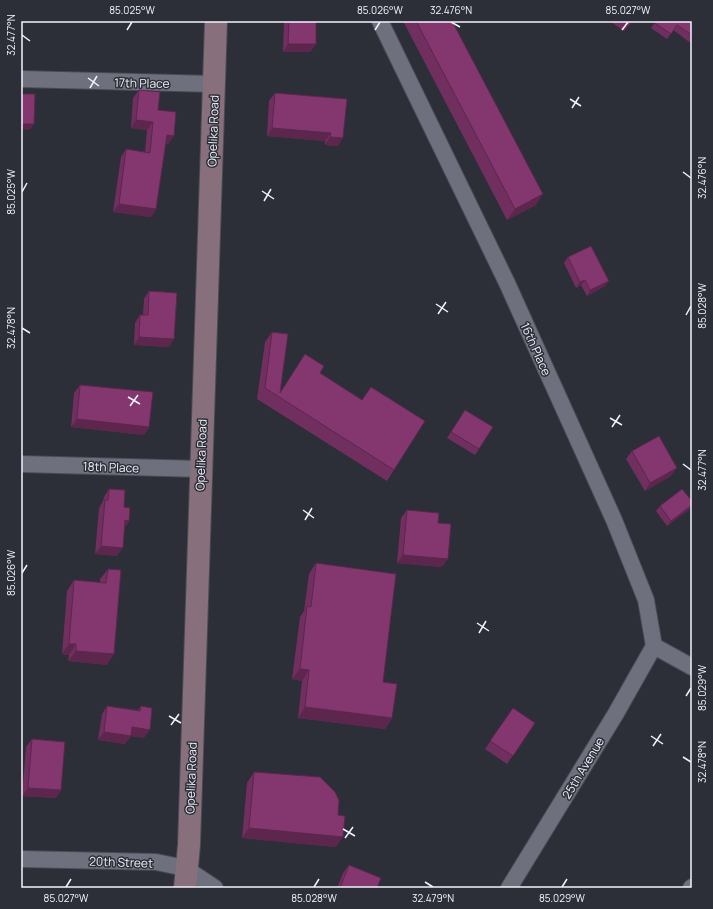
<svg xmlns="http://www.w3.org/2000/svg" width="713" height="909" viewBox="0 0 713 909" font-family="Manrope,sans-serif">
<style>
.lines{fill:none;stroke-linecap:round;stroke-linejoin:round}
.minor-casing{stroke:#494b54;stroke-width:18}
.secondary-casing{stroke:#494b54;stroke-width:24}
.minor{stroke:#6e717d;stroke-width:16}
.secondary{stroke:#876f7b;stroke-width:22}
.wall{fill:#712f5f}
.shaded-wall{fill:#5c264d}
.building{fill:#83376e;stroke:#5c264d}
.ticks{fill:none;stroke:#f2f4fb;stroke-width:1.5}
.labels{text-anchor:middle;dominant-baseline:central;stroke-width:3;stroke-linejoin:round;paint-order:stroke}
.street-label{font-size:12px;fill:#f2f4fb;stroke:#2c2e38}
.neatline{fill:none;stroke:#f2f4fb;stroke-width:1.5}
.ticks-label{font-size:10px;text-anchor:middle;fill:#f2f4fb}
</style>
<rect width="100%" height="100%" fill="#2c2e38"/>
<g class="lines">
<g class="minor-casing">
<g id="minor">
<polyline points="380,21 507,283 614,520 646,600 654,646 692,667"/>
<polyline points="21,79 214,84"/>
<polyline points="21,464 200,469"/>
<polyline points="21,859 156,862 185,868 215,888"/>
<polyline points="509,888 615,715 654,646"/>
<polyline points="691,888 692,887"/>
</g>
</g>
<g class="secondary-casing">
<polyline id="secondary" points="185,888 189,845 216,21"/>
</g>
<use href="#minor" class="minor"/>
<use href="#secondary" class="secondary"/>
</g>
<g class="wall">
<polygon points="284,21 316,21 316,44 310,52 283,52"/>
<polygon points="403,21 452,21 536,205 507,220"/>
<polygon points="611,21 632,21 624,31 611,22"/>
<polygon points="656,21 692,21 692,44 673,30 667,39 651,28"/>
<polygon points="139,90 158,110 174,136 168,144 165,143 156,209 151,217 113,212 121,157 126,149 145,152 147,130 131,128 133,98"/>
<polygon points="275,93 347,99 338,146 325,145 325,141 267,136 269,101"/>
<polygon points="568,257 605,286 587,296 581,285 576,288 564,263"/>
<polygon points="149,291 169,347 134,345 135,323 140,315 143,315 144,299"/>
<polygon points="272,332 281,392 305,354 320,373 362,400 371,387 394,470 387,481 257,399 265,342"/>
<polygon points="80,385 149,427 144,435 71,427 74,393"/>
<polygon points="465,410 479,449 475,455 447,438"/>
<polygon points="632,451 671,476 645,491 626,459"/>
<polygon points="109,489 124,507 129,521 125,527 117,556 95,554 99,508 103,501 104,497"/>
<polygon points="692,501 692,506 690,509 667,526 656,511 660,506"/>
<polygon points="407,510 438,523 442,567 397,563 401,518"/>
<polygon points="316,563 383,682 392,718 385,729 298,718 302,681 292,679 300,617 304,611 309,574"/>
<polygon points="108,569 107,665 68,661 69,655 62,654 67,591 74,580 100,583 100,579"/>
<polygon points="107,706 138,710 141,706 144,738 131,736 125,744 98,740 102,714"/>
<polygon points="513,708 535,723 507,764 485,749"/>
<polygon points="32,739 61,790 56,798 22,796 26,747"/>
<polygon points="254,772 338,815 336,847 242,838 247,783"/>
<polygon points="349,865 377,888 337,888 343,873"/>
</g>
<g class="shaded-wall">
<polygon points="288,44 316,44 310,52 283,52"/>
<polygon points="136,120 153,122 147,130 131,128"/>
<polygon points="21,124 34,124 30,130 21,129"/>
<polygon points="272,128 331,133 325,141 267,136"/>
<polygon points="167,135 174,136 168,144 161,143"/>
<polygon points="330,137 343,138 338,146 325,145"/>
<polygon points="543,194 536,205 507,220 515,209"/>
<polygon points="119,204 156,209 151,217 113,212"/>
<polygon points="585,280 581,285 576,288 580,282"/>
<polygon points="609,281 605,286 587,296 590,290"/>
<polygon points="139,337 174,339 169,347 134,345"/>
<polygon points="77,419 149,427 144,435 71,427"/>
<polygon points="677,468 671,476 645,491 650,483"/>
<polygon points="692,505 690,509 667,526 671,521"/>
<polygon points="125,520 129,521 123,529"/>
<polygon points="101,546 123,548 117,556 95,554"/>
<polygon points="403,555 448,559 442,567 397,563"/>
<polygon points="69,644 76,644 69,655 62,654"/>
<polygon points="76,651 114,654 107,665 68,661"/>
<polygon points="300,669 309,670 302,681 292,679"/>
<polygon points="305,707 392,718 385,729 298,718"/>
<polygon points="132,727 150,730 144,738 131,736 125,744 98,740 104,732"/>
<polygon points="28,788 61,790 56,798 22,796"/>
<polygon points="249,828 343,837 336,847 242,838"/>
</g>
<g class="building">
<polygon points="289,21 316,21 316,44 288,44"/>
<polygon points="416,21 452,21 543,194 515,209"/>
<polygon points="621,21 632,21 628,26"/>
<polygon points="656,21 692,21 692,35 677,25 671,34 655,23"/>
<polygon points="139,90 160,92 158,110 176,112 174,136 167,135 156,209 119,204 126,149 150,153 153,122 136,120"/>
<polygon points="275,93 347,99 343,138 330,137 331,133 272,128"/>
<polygon points="21,94 35,94 34,124 21,124"/>
<polygon points="591,246 609,281 590,290 585,280 580,282 568,257"/>
<polygon points="149,291 177,293 174,339 139,337 140,315 148,315"/>
<polygon points="272,332 288,334 280,393 305,354 324,366 320,373 362,400 371,387 425,421 394,470 265,388"/>
<polygon points="80,385 153,392 149,427 77,419"/>
<polygon points="465,410 493,427 479,449 451,432"/>
<polygon points="659,436 677,468 650,483 632,451"/>
<polygon points="109,489 125,490 124,507 130,508 129,521 125,520 123,548 101,546 105,500 108,500"/>
<polygon points="682,489 692,501 692,505 671,521 660,506"/>
<polygon points="407,510 439,513 438,523 451,524 448,559 403,555"/>
<polygon points="316,563 396,574 383,682 397,684 392,718 305,707 309,670 300,669 307,606 311,607"/>
<polygon points="108,569 121,570 114,654 76,651 76,644 69,644 74,580 106,583"/>
<polygon points="107,706 140,711 141,706 152,708 150,730 132,727 131,736 104,732"/>
<polygon points="513,708 535,723 513,756 490,741"/>
<polygon points="32,739 65,742 61,790 28,788"/>
<polygon points="254,772 320,777 335,792 339,800 338,815 345,816 343,837 249,828"/>
<polygon points="349,865 381,878 377,888 340,888"/>
</g>
<path class="ticks" d="M451,22L460,27M127,30L132,22M375,30L380,22M622,30L628,22M22,35L30,41M88,78L99,86M90,88L97,76M570,99L581,106M572,108L579,97M683,172L691,178M262,191L274,199M22,192L27,183M264,201L271,189M436,304L448,312M438,314L446,302M686,315L691,306M22,328L30,333M128,397L140,404M130,406L138,395M610,418L622,425M612,427L620,415M683,464L691,470M303,510L314,518M305,520L312,508M22,573L27,565M477,623L489,631M479,633L486,621M686,696L691,688M169,716L181,723M171,725L179,714M651,736L663,744M653,746L661,734M683,757L691,762M343,829L355,836M345,838L353,827M425,882L433,887M66,887L71,879M314,887L319,879M562,887L567,879"/>
<g class="labels">
<g class="street-label">
<text transform="translate(142 83) rotate(1)">17th Place</text>
<text transform="translate(213 131) rotate(-88)">Opelika Road</text>
<text transform="translate(536 349) rotate(66)">16th Place</text>
<text transform="translate(201 455) rotate(-88)">Opelika Road</text>
<text transform="translate(111 467) rotate(2)">18th Place</text>
<text transform="translate(583 768) rotate(-59)">25th Avenue</text>
<text transform="translate(191 778) rotate(-88)">Opelika Road</text>
<text transform="translate(121 862) rotate(2)">20th Street</text>
</g>
</g>
<rect width="713" height="909" fill="none" stroke="#2c2e38" stroke-width="44"/>
<rect x="22" y="22" width="669" height="865" class="neatline"/>
<g class="ticks-label">
<text x="132" y="14">85.025°W</text>
<text x="380" y="14">85.026°W</text>
<text x="451" y="14">32.476°N</text>
<text x="628" y="14">85.027°W</text>
<text transform="translate(11 35) rotate(-90)" y="4">32.477°N</text>
<text transform="translate(702 178) rotate(-90)" y="4">32.476°N</text>
<text transform="translate(11 192) rotate(-90)" y="4">85.025°W</text>
<text transform="translate(702 306) rotate(-90)" y="4">85.028°W</text>
<text transform="translate(11 328) rotate(-90)" y="4">32.478°N</text>
<text transform="translate(702 470) rotate(-90)" y="4">32.477°N</text>
<text transform="translate(11 573) rotate(-90)" y="4">85.026°W</text>
<text transform="translate(702 688) rotate(-90)" y="4">85.029°W</text>
<text transform="translate(702 762) rotate(-90)" y="4">32.478°N</text>
<text x="66" y="902">85.027°W</text>
<text x="314" y="902">85.028°W</text>
<text x="433" y="902">32.479°N</text>
<text x="562" y="902">85.029°W</text>
</g>
</svg>
